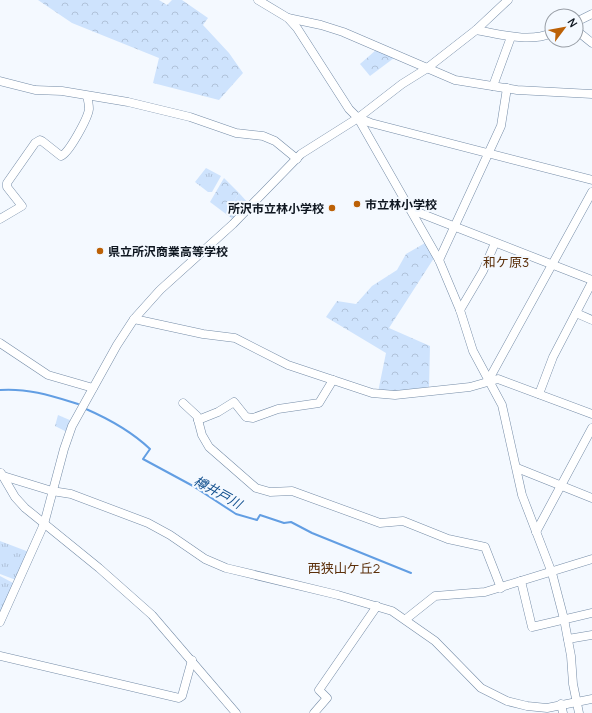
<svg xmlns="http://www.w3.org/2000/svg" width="592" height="713" viewBox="0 0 592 713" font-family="Manrope,'Noto Sans JP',sans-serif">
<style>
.grass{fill:url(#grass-tufts)}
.forest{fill:url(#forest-crowns)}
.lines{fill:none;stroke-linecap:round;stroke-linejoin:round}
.stream{stroke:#629ee3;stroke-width:2}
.minor-casing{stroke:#758ca7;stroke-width:9}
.minor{stroke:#fff;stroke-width:8}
.poi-dot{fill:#bc6107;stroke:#f4f9ff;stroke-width:1.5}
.labels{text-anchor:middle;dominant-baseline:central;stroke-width:4;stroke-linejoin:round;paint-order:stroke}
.poi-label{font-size:12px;font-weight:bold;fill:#0e1620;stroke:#f4f9ff;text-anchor:start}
.neighbourhood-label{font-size:13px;fill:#5b2f0a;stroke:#f4f9ff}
.water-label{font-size:13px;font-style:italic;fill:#114f8e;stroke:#f4f9ff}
</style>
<defs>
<pattern id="grass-tufts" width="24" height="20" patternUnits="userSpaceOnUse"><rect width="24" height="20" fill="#cee3fd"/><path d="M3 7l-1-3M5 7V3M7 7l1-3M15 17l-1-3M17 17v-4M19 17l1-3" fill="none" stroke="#b0c2d9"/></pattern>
<pattern id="forest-crowns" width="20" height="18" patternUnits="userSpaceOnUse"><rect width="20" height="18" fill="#cee3fd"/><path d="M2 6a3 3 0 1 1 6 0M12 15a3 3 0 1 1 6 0" fill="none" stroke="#b0c2d9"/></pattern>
</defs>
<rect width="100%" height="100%" fill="#f4f9ff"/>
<g class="grass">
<polygon points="206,168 221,176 212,192 208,192 195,182"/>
<polygon points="239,193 249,204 234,220 226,214"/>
<polygon points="58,415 72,421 67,432 55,426"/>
<polygon points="0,541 29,552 16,580 0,574"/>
<polygon points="0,576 15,584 0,616"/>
</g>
<g class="forest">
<polygon points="38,0 159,0 167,5 172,0 182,0 208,18 203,25 229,53 243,73 219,100 153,83 159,58 72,23"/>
<polygon points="376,50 394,58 370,76 360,64"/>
<polygon points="224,178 239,193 226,214 210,202"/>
<polygon points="425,243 434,258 389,328 430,346 429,389 378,392 386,353 326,317 337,301 356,304 372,286 397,270 406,254"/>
</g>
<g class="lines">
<g class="stream">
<path d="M0,390C28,388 52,396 78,404"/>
<path d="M86,409C109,419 131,431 150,449L143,459L193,486L236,514L257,520L260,515L284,523L291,522L312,533L411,573"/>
</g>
<g class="minor-casing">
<g id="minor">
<polyline points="258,0 288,18 297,28 349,109 358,118 439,260 460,310 473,351 502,405 522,495 552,573 564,619 571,656 573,684 579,713"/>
<polyline points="288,18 321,25 343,32 455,80 517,90 592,94"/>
<polyline points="576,22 592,14"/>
<path d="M476,30C500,34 529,43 552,33"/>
<polyline points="576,30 592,43"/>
<polyline points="0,81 35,90 62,91 128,102 190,117 236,133 263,136 275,141 297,159"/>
<polyline points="493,86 511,37"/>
<polyline points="358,118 371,123 592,180"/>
<polyline points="412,210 592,280"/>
<path d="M0,219L22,206L7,187V183L35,143L40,140L42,141L61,156C69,153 88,118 89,109C89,105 88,100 87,96"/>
<polyline points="439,260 501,126 507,88"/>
<polyline points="460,310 483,271 495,243"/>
<polyline points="576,313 592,320"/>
<polyline points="134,319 203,334 235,338 288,365 372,393 395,395 470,387 498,379 592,414"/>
<polyline points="0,343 48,375 93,388"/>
<polyline points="488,381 592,192"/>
<polyline points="539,394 553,357 592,282"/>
<polyline points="183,403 197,416 202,435 209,447 256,488 270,492 292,491 380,523 403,521 448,539 485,547 501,588"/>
<polyline points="198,420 218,412 234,402 246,417 253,418 278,409 319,403 333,380"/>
<polyline points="517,468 592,498"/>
<polyline points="1,473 15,497 25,508 99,568 152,615 236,713"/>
<polyline points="0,475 52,491 71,494 148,523 170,535 205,559 226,568 338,595 392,611 435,641 481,688 507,701 527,706 547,708 592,699"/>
<polyline points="536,532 592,428"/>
<polyline points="521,581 532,627 592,613"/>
<polyline points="406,619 435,596 485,592 592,559"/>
<polyline points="0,622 44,524 64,449 72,426 117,345 134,319 160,290 233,224 301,154 358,118 402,84 426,69 476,30 508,0"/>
<polyline points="568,639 592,635"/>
<polyline points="0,656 179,698 182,696 192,660"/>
<polyline points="561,704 563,713"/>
<polyline points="314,713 327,698 319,690 377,606"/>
</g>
</g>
<use href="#minor" class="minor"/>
</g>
<g class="poi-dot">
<circle cx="357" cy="204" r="4"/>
<circle cx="332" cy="208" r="4"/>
<circle cx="100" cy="251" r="4"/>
</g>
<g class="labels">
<g class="poi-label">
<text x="365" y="204">市立林小学校</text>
<text x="324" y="208" text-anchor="end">所沢市立林小学校</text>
<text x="108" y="251">県立所沢商業高等学校</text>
</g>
<g class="neighbourhood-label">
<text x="506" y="262">和ケ原3</text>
<text x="344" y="568">西狭山ケ丘2</text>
</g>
<g class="water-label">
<text transform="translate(218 492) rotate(29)">樽井戸川</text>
</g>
</g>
<g transform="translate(564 28) rotate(58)"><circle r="19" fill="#f4f9ff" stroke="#989ea6"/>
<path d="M0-3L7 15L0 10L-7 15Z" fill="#bc6107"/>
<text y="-6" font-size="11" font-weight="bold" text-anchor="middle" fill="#0e1620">N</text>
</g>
</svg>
